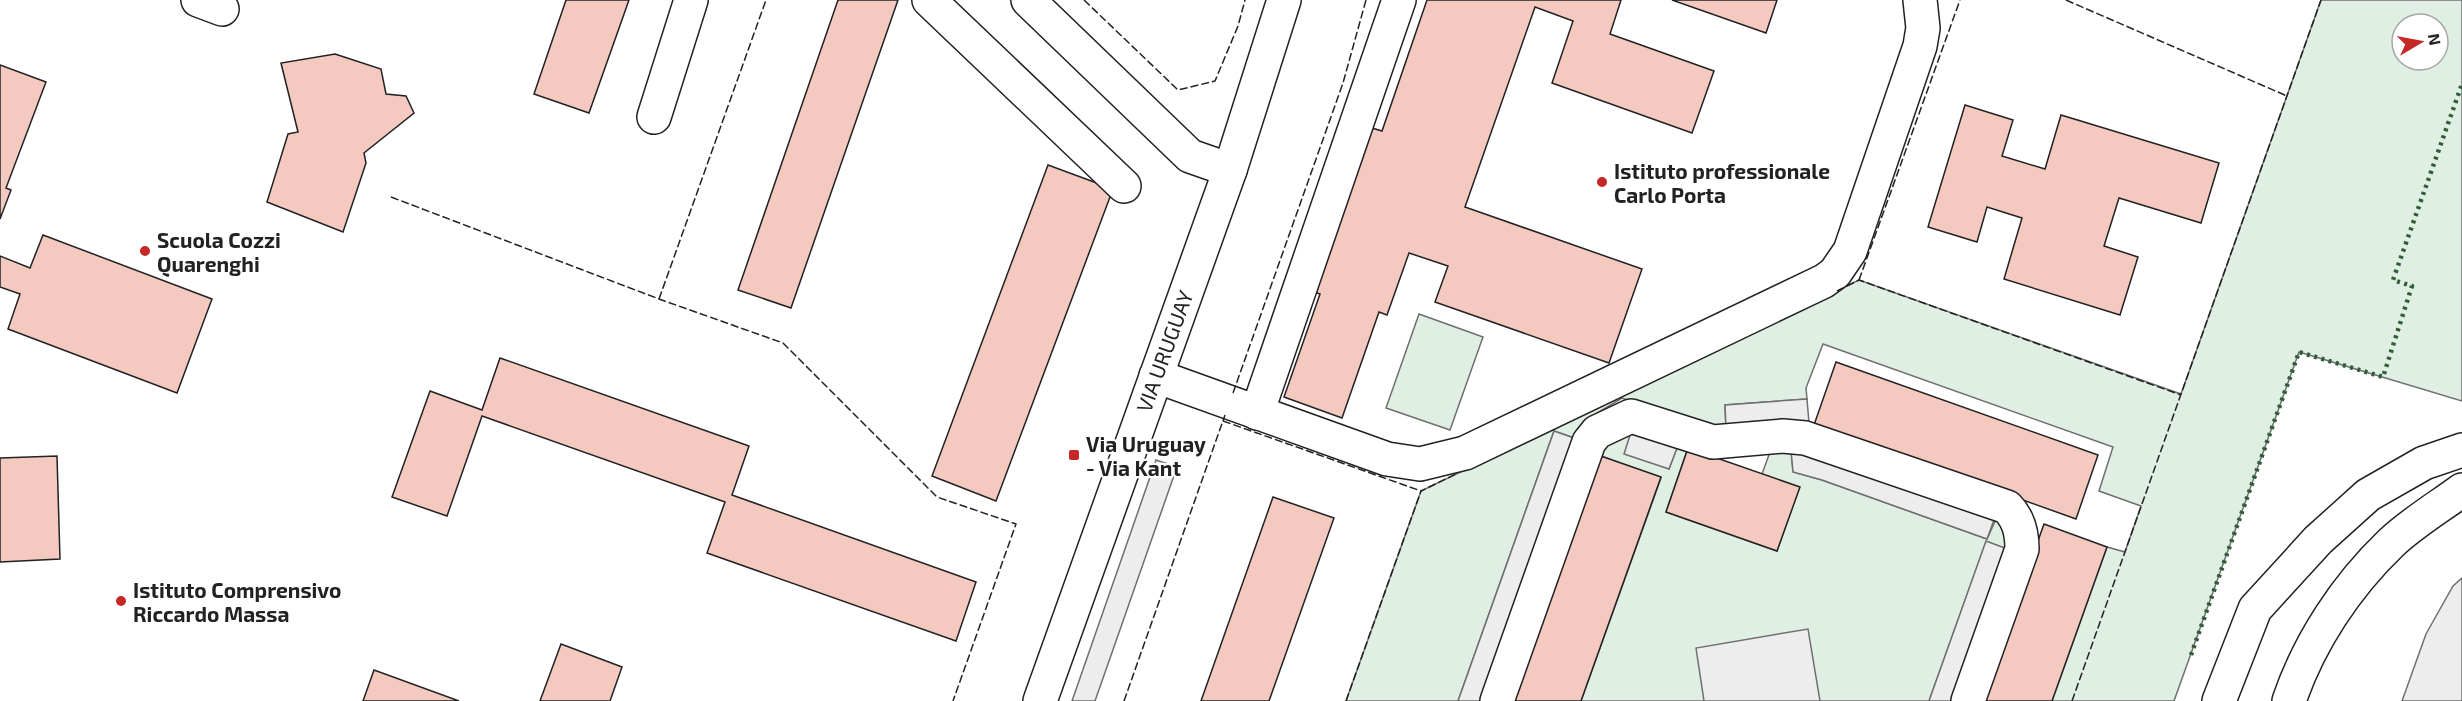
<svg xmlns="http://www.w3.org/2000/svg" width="2462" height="701" viewBox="0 0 2462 701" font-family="'Exo 2',sans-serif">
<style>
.green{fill:#e0efe3;stroke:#6f6f6f;stroke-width:1.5;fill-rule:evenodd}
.parking{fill:#ededed;stroke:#6f6f6f;stroke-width:1.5}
.building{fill:#f3c9c0;stroke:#222;stroke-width:1.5}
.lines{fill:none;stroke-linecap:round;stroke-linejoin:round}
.minor-casing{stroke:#222;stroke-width:36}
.major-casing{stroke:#222;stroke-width:36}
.minor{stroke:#fff;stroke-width:33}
.major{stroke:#fff;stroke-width:33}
.hedge{stroke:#2f5e38;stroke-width:4.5;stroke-dasharray:3 4.5;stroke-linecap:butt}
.fence{stroke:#222;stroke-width:1.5;stroke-dasharray:8 3;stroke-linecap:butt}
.poi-dot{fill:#c62828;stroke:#fff;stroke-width:2}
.labels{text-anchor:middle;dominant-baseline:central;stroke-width:4.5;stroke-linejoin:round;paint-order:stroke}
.poi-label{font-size:21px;font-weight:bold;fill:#222;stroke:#fff;text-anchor:start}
.street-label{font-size:21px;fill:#222;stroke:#fff}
</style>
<rect width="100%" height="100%" fill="#fff"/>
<g class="green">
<path d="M2321,0H2462V401L2299,352L2174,701H2052L2107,547L2125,552L2141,506L2099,491L2113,447L1823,344L1806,388L1807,399L1725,405L1726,429L1699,426L1622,398L1584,421L1577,439L1554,431L1458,701H1346L1421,491L1859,280L2181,394ZM2402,24H2438V60H2402Z"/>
<polygon points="1419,314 1483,337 1450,430 1386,408"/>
<polygon points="1627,431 1669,469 1678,445 1688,448 1666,512 1777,551 1799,488 1762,474 1770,452 1791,450 1793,472 1822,480 1987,539 1997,517 2010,550 1986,542 1929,701 1581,701 1661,478 1598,455 1601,448"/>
</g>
<g class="parking">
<polygon points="1807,399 1809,423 1726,429 1725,405"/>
<polygon points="1554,431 1577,439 1484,701 1458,701"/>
<polygon points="1631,432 1677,448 1669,469 1624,454"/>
<polygon points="1791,450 1995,517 1987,539 1822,480 1793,472"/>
<polygon points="1156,460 1177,467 1095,701 1072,701"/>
<polygon points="1986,541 2010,550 1956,701 1929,701"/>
<polygon points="2462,578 2462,701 2402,701 2426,634 2453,586"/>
<polygon points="1808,629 1820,701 1704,701 1696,648"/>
</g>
<g class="building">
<polygon points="566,0 629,0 589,113 534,94"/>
<polygon points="838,0 898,0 791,308 738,290"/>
<polygon points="1427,0 1621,0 1610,34 1714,71 1692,133 1552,83 1573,21 1535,7 1465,207 1642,269 1609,363 1435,302 1448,266 1409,253 1387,315 1379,312 1342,418 1284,397 1320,294 1314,292 1372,128 1382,131"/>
<polygon points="1672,0 1777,0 1766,33"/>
<polygon points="335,54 381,69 386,94 406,96 414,113 364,153 366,163 343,232 267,202 288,134 298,132 281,63"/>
<polygon points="0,65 46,82 6,188 11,190 0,219"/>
<polygon points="1965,105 2013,120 2002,156 2045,169 2061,115 2219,163 2201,223 2119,198 2104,246 2138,257 2120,315 2004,279 2022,218 1987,207 1977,242 1928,227"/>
<polygon points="1048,165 1113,189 996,501 932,476"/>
<polygon points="43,235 212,299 177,393 8,329 20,294 0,287 0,256 30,268"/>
<polygon points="500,358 749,446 732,495 976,582 956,641 707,553 725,502 482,416 447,516 392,497 430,391 482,410"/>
<polygon points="1836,362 2098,455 2076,519 1814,425"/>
<polygon points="1688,448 1800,487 1777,551 1666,512"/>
<polygon points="1598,455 1661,477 1581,701 1510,701"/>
<polygon points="57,456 60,559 0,562 0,458"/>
<polygon points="1273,497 1334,518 1269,701 1201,701"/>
<polygon points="2044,524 2107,547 2052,701 1981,701"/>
<polygon points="561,644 622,667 610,701 540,701"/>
<polygon points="374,670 459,701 363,701"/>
</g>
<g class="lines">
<g class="minor-casing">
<g id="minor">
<polyline points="198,0 222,9"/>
<polyline points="929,0 1124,186"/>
<polyline points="1028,0 1190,156 1230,170"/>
<polyline points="654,117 691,0"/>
<polyline points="1156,376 1387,459 1420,464 1465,453 1824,281 1835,273 1850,251 1920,46 1923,28 1920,0"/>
<polyline points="1257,413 1399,0"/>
<polyline points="1040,701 1230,170 1284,0"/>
<path d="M1497,701L1589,442L1597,432L1631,416L1713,442L1783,436L1805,438L2007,507C2019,519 2022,533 2022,549L1968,701"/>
</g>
</g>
<g class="major-casing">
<g id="major">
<polyline points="2219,701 2255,609 2318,540 2368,495 2424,463 2462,450"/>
<path d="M2289,701C2309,642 2346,586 2391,543C2412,523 2439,507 2462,490"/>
</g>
</g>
<use href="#minor" class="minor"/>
<use href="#major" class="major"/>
<polyline class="hedge" points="2191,655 2299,352 2383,377 2412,286 2393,280 2462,84"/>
<g class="fence">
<polyline points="1084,0 1178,90 1215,81 1238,26 1245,0"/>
<polyline points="2066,0 2287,96"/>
<polyline points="391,197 659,299 783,343 937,497 1016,524 953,701"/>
<polyline points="1859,280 1960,0"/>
<polyline points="1837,291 1859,280 2181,395"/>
<polyline points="659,299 766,0"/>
<polyline points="1233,393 1343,83 1366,0"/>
<polyline points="1223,421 1421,491"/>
<polyline points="1124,701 1225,415"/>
<polyline points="1346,701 1421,491 1458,473"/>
<polyline points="2072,701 2321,0"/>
</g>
</g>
<g class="poi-dot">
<circle cx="1602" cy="182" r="6"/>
<circle cx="145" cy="251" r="6"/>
<rect x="1068" y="449" width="12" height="12" rx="3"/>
<circle cx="121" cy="601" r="6"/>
</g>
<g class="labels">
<g class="poi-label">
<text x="1614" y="170">Istituto professionale<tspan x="1614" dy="24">Carlo Porta</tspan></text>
<text x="157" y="239">Scuola Cozzi<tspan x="157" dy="24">Quarenghi</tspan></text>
<text x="1086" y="443">Via Uruguay<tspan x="1086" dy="24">- Via Kant</tspan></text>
<text x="133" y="589">Istituto Comprensivo<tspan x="133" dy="24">Riccardo Massa</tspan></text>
</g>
<g class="street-label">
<text transform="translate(1164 351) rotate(-70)">VIA URUGUAY</text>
</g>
</g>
<g transform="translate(2420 42) rotate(80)"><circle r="28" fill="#ffffff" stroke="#a7a7a7" stroke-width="1.5"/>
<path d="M0-4.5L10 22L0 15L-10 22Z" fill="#c62828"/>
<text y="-9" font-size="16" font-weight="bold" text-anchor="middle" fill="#222222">N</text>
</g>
</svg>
